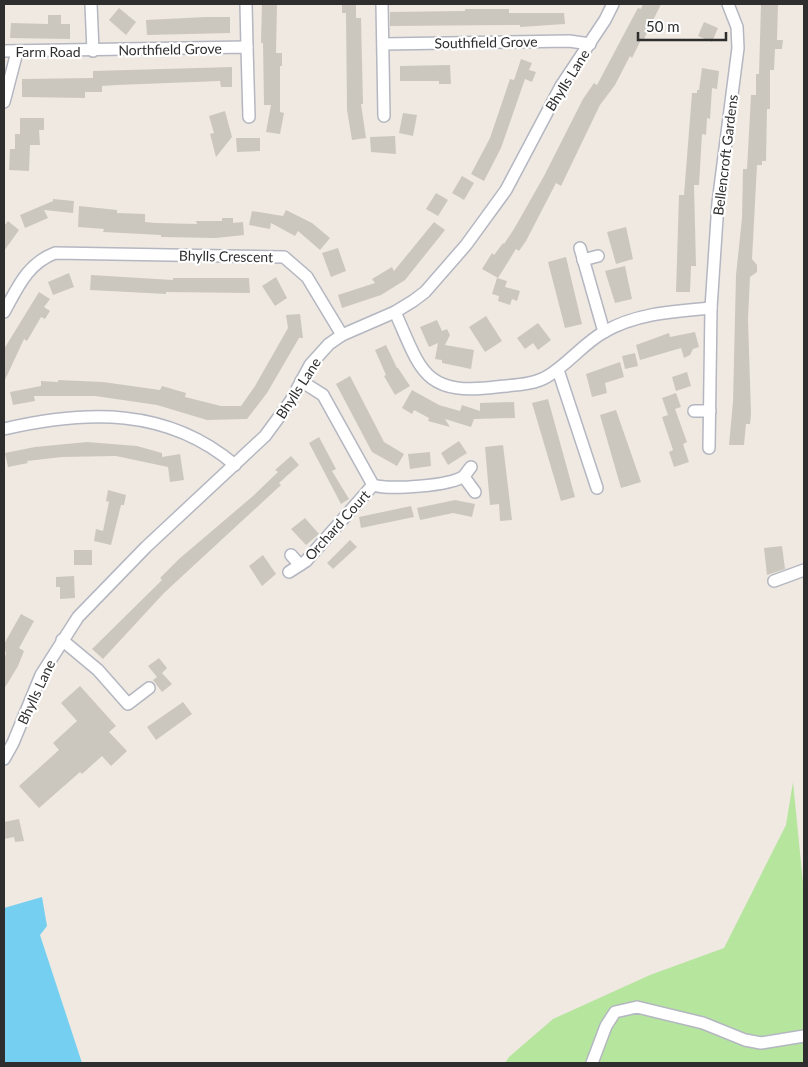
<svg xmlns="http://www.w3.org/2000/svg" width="808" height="1067" viewBox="0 0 808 1067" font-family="Lato,sans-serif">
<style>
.green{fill:#b6e59e}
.water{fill:#75cff0}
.building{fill:#cbc7bf}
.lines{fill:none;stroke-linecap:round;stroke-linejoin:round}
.minor-casing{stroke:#b4b7c1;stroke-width:14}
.minor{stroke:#fff;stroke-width:11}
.labels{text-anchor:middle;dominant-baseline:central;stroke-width:4.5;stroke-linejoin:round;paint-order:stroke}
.street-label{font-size:14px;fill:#2e2e2e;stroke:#fff}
</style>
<rect width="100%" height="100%" fill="#efe9e1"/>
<polygon class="green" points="793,782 804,893 804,1063 505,1063 509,1057 553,1019 650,975 724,948 786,825"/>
<polygon class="water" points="42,897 47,926 40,935 82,1063 4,1063 4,908"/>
<g class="building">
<polygon points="262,4 277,4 276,53 282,53 282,66 280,66 280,112 284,113 280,134 266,132 271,105 264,105 263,43 261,43"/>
<polygon points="342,4 356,4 356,18 361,18 363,104 361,104 366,138 352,140 347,110 346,13 342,13"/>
<polygon points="643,4 661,4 643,41 641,40 632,58 630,56 615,85 600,105 561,186 556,183 526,241 519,251 516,249 498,278 482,269 492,253 494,255 503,243 504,244 514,229 544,176 583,99 594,83 597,85 632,19 638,8 641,9"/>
<polygon points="761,4 778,4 777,40 783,40 782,49 775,49 774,70 770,70 770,109 767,109 766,161 762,161 762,165 757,165 752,259 757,265 757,272 750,277 748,319 751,414 750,424 746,424 744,445 729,445 733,402 736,275 742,218 743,169 747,169 751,95 756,95 756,74 759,74"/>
<polygon points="119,8 136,22 126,35 109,20"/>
<polygon points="465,9 509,9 509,13 564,13 565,24 520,27 520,25 390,26 390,12 465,11"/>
<polygon points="48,15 61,15 61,24 70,24 70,39 10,38 11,23 48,24"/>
<polygon points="206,17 230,17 230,33 147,35 146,20"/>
<polygon points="704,22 718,28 712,42 698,36"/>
<polygon points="521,59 532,63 529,70 536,72 532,82 525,79 501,148 484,181 471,174 490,138 510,79 514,80"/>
<polygon points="450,65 451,84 439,84 439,81 400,81 400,66"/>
<polygon points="232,67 232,87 221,87 220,81 117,85 102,86 102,92 85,92 85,98 22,97 22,79 93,78 93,71"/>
<polygon points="702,68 719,71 717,89 712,88 710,119 707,118 706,135 702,134 699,185 694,185 696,266 691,266 690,292 676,292 679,195 684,195 692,93 697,93 697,90 699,90"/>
<polygon points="225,111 232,137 216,157 210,134 214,133 209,116"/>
<polygon points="403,113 417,115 413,136 399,133"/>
<polygon points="20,118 44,118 44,130 39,130 40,145 30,145 29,171 9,170 10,149 15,149 15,134 20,134"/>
<polygon points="395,136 396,154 371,152 370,137"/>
<polygon points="236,138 260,138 260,151 237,152"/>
<polygon points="462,176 474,183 464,200 452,193"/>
<polygon points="436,193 448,200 438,216 426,209"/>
<polygon points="53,199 74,201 73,213 44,210 48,218 25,228 20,215 53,201"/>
<polygon points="79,206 117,210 117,213 145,214 145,222 156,223 197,224 196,221 222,221 222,218 233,218 233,223 243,222 244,235 216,238 161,237 161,235 103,232 104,229 78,227"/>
<polygon points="286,210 312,223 330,238 320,250 298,231 295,236 271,223 270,229 249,225 252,211 283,216"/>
<polygon points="8,221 19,230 4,251 4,226"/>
<polygon points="434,222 445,230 405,280 381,295 342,308 338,295 375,283 372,279 392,267 394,271"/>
<polygon points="626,227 633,259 616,264 607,232"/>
<polygon points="338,248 346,271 331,277 322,253"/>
<polygon points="566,257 582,324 565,328 548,262"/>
<polygon points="625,266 632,299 615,303 605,271"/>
<polygon points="69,273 74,287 53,295 48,282"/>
<polygon points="91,275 173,280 173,278 249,278 250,293 166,292 166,294 90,290"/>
<polygon points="276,277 287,298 275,306 262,286"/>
<polygon points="497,278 507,281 505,287 520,291 517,301 512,299 510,305 498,301 499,296 492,294"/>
<polygon points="39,292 50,299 44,307 50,311 45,319 41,317 27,341 24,339 4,382 4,349"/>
<polygon points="300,314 303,338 299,338 267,393 247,419 207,420 157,405 95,396 34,396 35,401 13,405 10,392 41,386 41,381 58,382 58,380 103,382 160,390 162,386 186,393 185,397 221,406 241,406 255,386 288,328 286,315"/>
<polygon points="486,316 502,341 485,352 469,327"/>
<polygon points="437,320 442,331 447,329 450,335 445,345 474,350 471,369 442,363 442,360 435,359 438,343 429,347 420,327"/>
<polygon points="538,323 551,340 538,350 533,343 525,349 517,338"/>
<polygon points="695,332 699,347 693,349 690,355 684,358 681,348 640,360 636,345 669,333 670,337"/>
<polygon points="386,345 397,368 398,368 410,386 395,395 384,376 386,375 375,350"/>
<polygon points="635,353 638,366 625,369 622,356"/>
<polygon points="620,362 624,377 605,383 607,393 592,397 586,374"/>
<polygon points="687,372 691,386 676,391 672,377"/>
<polygon points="350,376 384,442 404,454 397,466 372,452 336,384"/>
<polygon points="412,390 439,405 460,411 462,405 480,411 480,403 514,402 515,418 474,419 471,427 445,419 450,427 428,421 429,418 414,410 412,414 402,408"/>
<polygon points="676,393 681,407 675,409 687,442 683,444 689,462 674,467 669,452 673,450 662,417 668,415 662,398"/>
<polygon points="548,399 575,497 561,501 532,403"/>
<polygon points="616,410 641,482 621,488 600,415"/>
<polygon points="319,437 336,469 332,471 349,499 341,504 309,443"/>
<polygon points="459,441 467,453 448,465 441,453"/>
<polygon points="87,442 137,446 162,453 162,457 180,454 184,480 170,482 168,467 116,456 62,457 27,461 28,463 8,467 5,453 35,447"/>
<polygon points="503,445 512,520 500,521 499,504 490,505 485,447"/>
<polygon points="430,452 431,466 410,469 408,454"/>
<polygon points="291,456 299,465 279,483 281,485 164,593 103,659 92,649 162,580 160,578 179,559 253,496 278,472 275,470"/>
<polygon points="108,490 126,495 124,505 121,505 111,545 94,541 96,529 103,531 109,502 106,501"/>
<polygon points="455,500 475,504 472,517 453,513 420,520 417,508"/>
<polygon points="411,506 414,517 361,528 359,517"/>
<polygon points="305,518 319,534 306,545 291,529"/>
<polygon points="350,540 357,547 333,569 327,563"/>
<polygon points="782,546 785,569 767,575 764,548"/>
<rect x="74" y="550" width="18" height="15"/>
<polygon points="263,555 276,574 262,586 249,566"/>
<polygon points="74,576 75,598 60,599 60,587 56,587 56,577"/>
<polygon points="21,614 34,621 19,648 24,651 18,666 4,689 4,658 6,654 4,644"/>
<polygon points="159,658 167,668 162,673 172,684 162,692 153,680 157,677 148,666"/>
<polygon points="80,686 116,726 109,732 127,751 111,766 102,756 82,774 80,772 39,808 19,786 59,750 53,743 77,721 61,703"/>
<polygon points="183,702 192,714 156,740 147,727"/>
<polygon points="19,819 24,841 15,842 14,837 4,839 4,822"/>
</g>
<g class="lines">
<g class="minor-casing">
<g id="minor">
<polyline points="91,4 93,51"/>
<polyline points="246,4 247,47"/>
<polyline points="382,4 384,116"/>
<polyline points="383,44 569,41 590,44"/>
<polyline points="4,51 247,47 249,117"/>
<polyline points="4,102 17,52"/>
<polyline points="580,248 604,332"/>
<polyline points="583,260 598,256"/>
<path d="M4,312C18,287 27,264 55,253L284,257L307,277L342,335"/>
<path d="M395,312C421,370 423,396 496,387C513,385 534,385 548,376C568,364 584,343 604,332C636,313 676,311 711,308"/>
<polyline points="558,370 597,488"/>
<path d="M301,381L323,395L373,485C389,490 451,486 464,476C466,474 469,469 471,467"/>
<polyline points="694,411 710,411"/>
<path d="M4,429C86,410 167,407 235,465"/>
<polyline points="709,448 711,308 718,203 738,48 737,27 728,4"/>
<polyline points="464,477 475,492"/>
<polyline points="291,555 300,565"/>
<polyline points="289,572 306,561 373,485"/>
<polyline points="774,581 804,570"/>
<polyline points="62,640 98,670 128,704 149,688"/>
<polyline points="4,759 13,743 41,675 78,617 146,547 265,436 290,402 310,365 329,344 342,335 395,312 413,301 425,292 466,245 506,190 561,86 605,20 613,4"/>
<polyline points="592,1063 606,1026 615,1012 637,1007 703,1023 745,1040 761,1043 804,1036"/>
</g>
</g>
<use href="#minor" class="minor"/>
</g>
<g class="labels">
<g class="street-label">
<text transform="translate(486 42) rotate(-1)">Southfield Grove</text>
<text transform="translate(170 49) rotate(-1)">Northfield Grove</text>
<text x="48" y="51">Farm Road</text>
<text transform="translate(567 80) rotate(-58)">Bhylls Lane</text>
<text transform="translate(725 155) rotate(-83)">Bellencroft Gardens</text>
<text transform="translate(226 256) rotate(1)">Bhylls Crescent</text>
<text transform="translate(298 388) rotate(-57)">Bhylls Lane</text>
<text transform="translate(337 525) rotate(-48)">Orchard Court</text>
<text transform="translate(36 692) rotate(-65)">Bhylls Lane</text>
</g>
</g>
<rect width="808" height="1067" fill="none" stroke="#2e2e2e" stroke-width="10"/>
<path d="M638 32v8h88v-8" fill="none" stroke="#2e2e2e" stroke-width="2.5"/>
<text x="646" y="32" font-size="15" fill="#2e2e2e" stroke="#ffffff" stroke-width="4" paint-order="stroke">50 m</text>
</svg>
